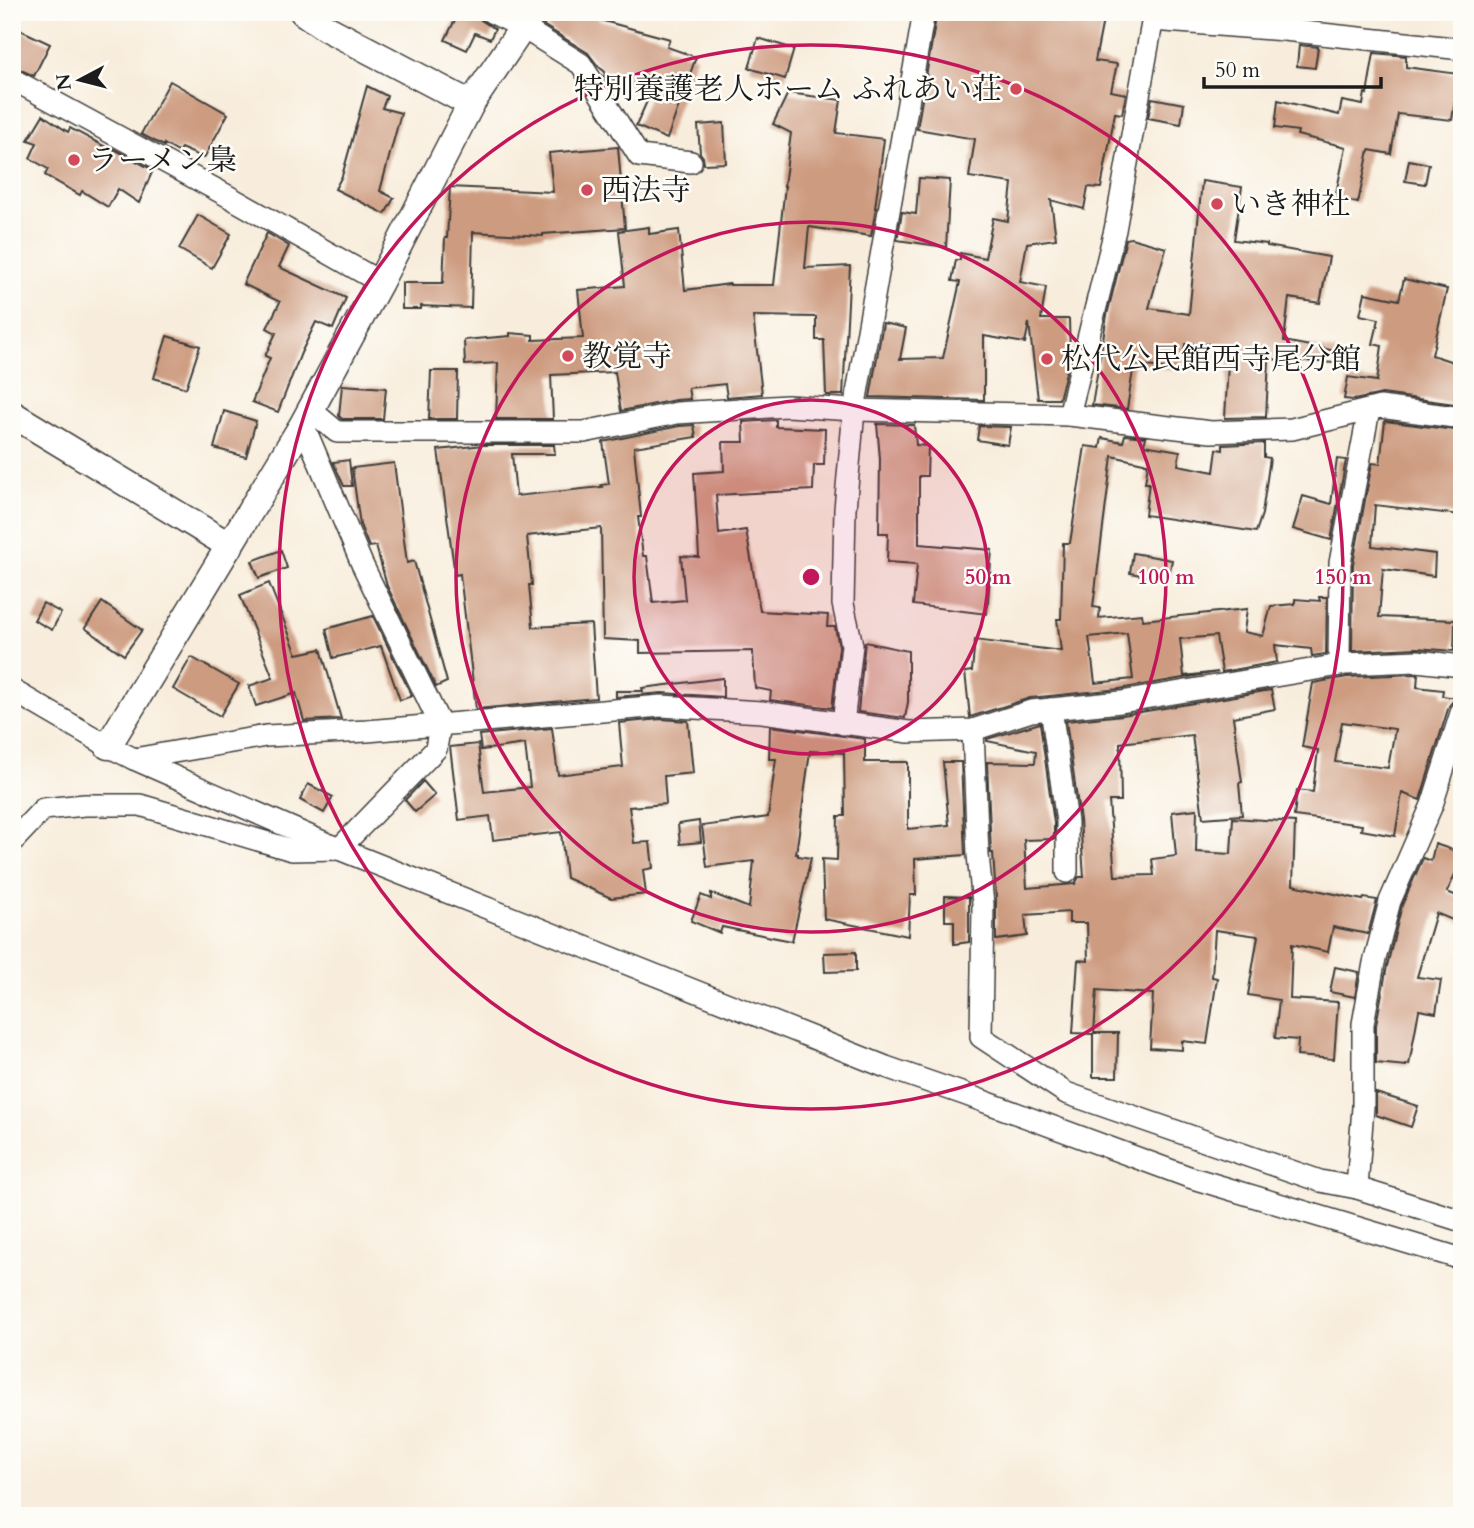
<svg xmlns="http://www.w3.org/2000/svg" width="1474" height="1528" viewBox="0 0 1474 1528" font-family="Cardo,'Noto Serif JP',serif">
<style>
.building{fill:#cd9b80;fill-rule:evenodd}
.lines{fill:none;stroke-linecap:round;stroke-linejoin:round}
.minor-casing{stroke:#3d3b39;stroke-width:24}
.tertiary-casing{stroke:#3d3b39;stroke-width:29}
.minor{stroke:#fff;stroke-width:21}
.tertiary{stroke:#fff;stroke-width:26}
.ring{fill:none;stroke:#c2185b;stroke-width:3.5}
.poi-dot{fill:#d1495b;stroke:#fdfcf7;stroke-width:2.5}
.labels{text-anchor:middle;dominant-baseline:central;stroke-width:5;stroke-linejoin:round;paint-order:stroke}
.poi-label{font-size:30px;fill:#1c1c1c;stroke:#fdfcf7;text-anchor:start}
.centre{fill:#c2185b;stroke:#fdfcf7;stroke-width:3.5}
.ring-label{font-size:21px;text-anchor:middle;font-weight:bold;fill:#c2185b;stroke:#fdfcf7;stroke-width:5;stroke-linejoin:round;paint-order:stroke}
</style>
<rect width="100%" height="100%" fill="#fdfcf7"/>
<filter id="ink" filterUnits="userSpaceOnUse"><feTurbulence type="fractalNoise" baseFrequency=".0143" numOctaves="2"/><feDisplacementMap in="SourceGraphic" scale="14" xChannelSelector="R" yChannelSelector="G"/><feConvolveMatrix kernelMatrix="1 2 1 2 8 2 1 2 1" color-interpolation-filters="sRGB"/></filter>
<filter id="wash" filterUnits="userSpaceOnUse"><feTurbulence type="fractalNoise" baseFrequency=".00686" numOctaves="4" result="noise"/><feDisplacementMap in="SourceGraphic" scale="28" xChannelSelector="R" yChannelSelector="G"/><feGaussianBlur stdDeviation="1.57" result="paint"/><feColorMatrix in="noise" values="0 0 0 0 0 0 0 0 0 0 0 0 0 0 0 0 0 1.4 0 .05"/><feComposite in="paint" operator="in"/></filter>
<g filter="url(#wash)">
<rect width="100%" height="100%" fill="#f8eddc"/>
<g id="blocks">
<g class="building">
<polygon points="459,12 478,12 481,20 495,29 490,39 475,33 467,50 445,40"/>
<polygon points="552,12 589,12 600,20 670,39 667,47 696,57 667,139 636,126 652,90 604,77 605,72 598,66 588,53 543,25"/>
<polygon points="937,12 1067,12 1103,20 1095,61 1117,64 1111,91 1126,94 1122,114 1115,113 1101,188 1088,187 1084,209 1051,200 1056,239 1027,243 1020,282 1046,287 1041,319 1069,319 1070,357 1059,399 1038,399 1029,323 1025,343 984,336 984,400 870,397 883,323 906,328 900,359 943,358 960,282 952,281 956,260 960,260 960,253 985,258 993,218 1008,221 1012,183 969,177 975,139 917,129"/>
<polygon points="12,26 50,44 34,76 12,66"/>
<polygon points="758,38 794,49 785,79 749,68"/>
<polygon points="1299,45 1318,47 1315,68 1297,66"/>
<polygon points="1374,53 1406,56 1406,67 1459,74 1452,120 1398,114 1391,154 1369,150 1358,203 1335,198 1346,147 1297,135 1298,131 1275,128 1278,100 1339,115 1342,101 1363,105 1365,93 1367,94"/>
<polygon points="170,81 228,114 204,158 181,148 178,152 164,144 164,146 141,134"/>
<polygon points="367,86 387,96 382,108 401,113 380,191 394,198 385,214 335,189 342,176"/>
<polygon points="788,93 841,100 836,133 884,139 875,208 876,208 871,236 809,227 805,268 850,266 843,395 826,395 824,340 816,340 816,317 753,316 762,394 727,397 725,384 688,388 690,399 675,400 621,411 615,372 551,375 553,419 496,419 498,363 465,365 464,340 510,336 510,333 533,335 533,340 583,338 578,290 625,286 619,231 649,227 649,234 679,230 685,290 730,284 730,285 774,285 785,186 784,186 791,133 773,124"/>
<polygon points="1152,98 1184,104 1181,124 1148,118"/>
<polygon points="43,115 68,132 70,128 113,151 114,149 153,170 139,203 118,189 108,207 82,191 80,195 45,175 48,169 30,158 37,143 28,140"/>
<polygon points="724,123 726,163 704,164 703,157 700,153 698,125"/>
<polygon points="618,147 625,228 543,234 543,236 473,232 471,308 421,306 421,309 402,309 402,283 443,283 445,238 447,238 450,187 553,192 549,153"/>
<polygon points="1409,160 1429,164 1425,184 1405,181"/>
<polygon points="919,178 950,180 946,247 897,240 902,212 916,214"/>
<polygon points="1202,181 1242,187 1234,240 1267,244 1267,246 1329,257 1320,303 1289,298 1284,341 1336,351 1335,363 1269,359 1266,417 1225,418 1229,344 1185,344 1181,371 1134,364 1127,409 1092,405 1107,315 1126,239 1131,238 1166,248 1149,308 1189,314"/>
<polygon points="198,215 231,234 212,268 179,249"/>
<polygon points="267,233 289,246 279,267 346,298 333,329 316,322 301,353 278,412 252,402 270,358 265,356 276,333 267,328 280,302 243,284"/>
<polygon points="1404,279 1447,289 1432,355 1462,365 1462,372 1455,393 1462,394 1462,405 1382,394 1354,400 1344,399 1348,377 1377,381 1382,346 1373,344 1379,319 1360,315 1365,293 1399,300"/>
<polygon points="167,336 200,346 186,388 154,378"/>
<polygon points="431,371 458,371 457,419 429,419"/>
<polygon points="342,385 386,388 383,419 342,419 339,416"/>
<polygon points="224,411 256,421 246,457 214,448"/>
<polygon points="776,420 776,427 825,429 824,465 814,465 813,490 716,495 719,534 746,530 760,611 828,615 827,627 835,627 839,646 832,708 770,700 771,691 755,688 753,651 640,653 640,641 603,639 601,528 527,536 532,585 529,585 533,627 591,624 596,698 476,709 460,574 455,575 438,450 484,445 554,445 555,454 512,454 516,496 602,487 601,485 609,484 603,442 679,426 694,425 696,437 634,447 641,517 638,517 643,556 647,556 653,603 685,600 681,556 699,557 694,473 724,471 723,442 744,442 743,422"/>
<polygon points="1385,421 1462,431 1460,515 1375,505 1372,546 1435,554 1434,576 1383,569 1379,617 1455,620 1454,651 1417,648 1352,651 1353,564 1372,463 1380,464"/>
<polygon points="877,424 914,425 916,445 928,446 927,476 919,476 919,544 992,550 987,614 913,605 917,564 887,562 888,533 879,533 880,459"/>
<polygon points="979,426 1011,427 1008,445 977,440"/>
<path d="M1125,435L1146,437L1144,445L1180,451L1178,465L1214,472L1217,449L1223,450V445L1264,443V457L1270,458L1262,514L1256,532L1145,515L1149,483H1145L1148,464L1112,456L1093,607L1100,608L1099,618L1142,614L1143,620L1247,609L1244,632L1263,636L1271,606L1295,604V599L1320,601L1319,597H1327L1326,654L1312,656L1311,649L1275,645L1277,662L1222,672L1216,636L1180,639L1184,676L1218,672L1119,689L1030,698L970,717L965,672L972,671L975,640L1061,651L1057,619H1061L1063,543H1070L1085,446L1100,448L1102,438L1123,442ZM1127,633L1133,679L1095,683L1089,637Z"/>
<polygon points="1337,459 1346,460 1331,540 1293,529 1303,496 1331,504"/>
<polygon points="349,460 352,486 344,486 333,462"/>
<polygon points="394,463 407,563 414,561 447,682 436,687 387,586 376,546 369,547 360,525 352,468"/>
<polygon points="281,550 287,568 259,578 252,561"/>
<polygon points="1133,553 1172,560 1168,580 1130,573"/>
<polygon points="269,583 297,654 321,649 341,719 304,721 296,693 256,706 249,686 273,678 240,595"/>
<polygon points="102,602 142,630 124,655 85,628"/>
<polygon points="43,603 61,613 52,630 34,620"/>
<polygon points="373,616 412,696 400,700 381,646 333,658 326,629"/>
<polygon points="865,642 908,651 908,702 905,718 858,712"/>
<polygon points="191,657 239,684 220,716 173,689"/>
<path d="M1417,674H1418L1417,687L1443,690L1442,696L1457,698L1453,701L1449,706L1420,800L1402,793L1395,836L1361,830L1362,825L1294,816L1297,790L1313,792L1318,750L1302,747L1313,683L1347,677ZM1342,722L1395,729L1388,768L1335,762Z"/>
<polygon points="723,678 723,697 662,693 616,697 616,691 643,691 642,688"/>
<polygon points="1271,690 1275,709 1233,717 1242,782 1239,783 1242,815 1203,818 1192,735 1120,743 1121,801 1109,801 1115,876 1154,875 1152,859 1176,856 1172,812 1197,809 1196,852 1231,854 1233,818 1295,822 1293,885 1363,900 1364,898 1377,900 1368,934 1333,927 1328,952 1292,944 1290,999 1338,1002 1334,1059 1297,1056 1298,1040 1275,1038 1279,1000 1248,995 1258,936 1215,930 1212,977 1217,978 1207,1044 1182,1041 1182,1050 1150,1048 1153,994 1097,990 1094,1033 1118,1033 1117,1077 1093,1077 1093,1034 1073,1033 1078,960 1088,961 1087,923 1069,923 1069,912 1025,915 1027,936 996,940 996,898 993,853 991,853 987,762 1035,763 1036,751 987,741 987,739 1040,723 1054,823 1054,839 1024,840 1027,888 1075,884 1079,877 1084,877 1080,820 1066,721 1123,715"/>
<polygon points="661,719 688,721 693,773 664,776 666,804 629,807 634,843 650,842 653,868 643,870 646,894 611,898 566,878 561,832 493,840 490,816 459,820 450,747 478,744 484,792 530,787 525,744 481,750 479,735 552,728 558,775 623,767 619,723"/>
<polygon points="770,726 865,739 865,762 908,762 908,829 949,825 943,762 961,762 965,855 915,859 916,895 910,895 908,936 824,919 822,859 837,860 838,816 845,816 844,753 810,751 796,854 798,854 798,856 811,858 792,941 722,927 720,933 691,921 701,895 711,899 711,893 749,908 754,861 707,867 702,826 768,817 776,759 769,759"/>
<polygon points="423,781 435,795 415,812 405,800"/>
<polygon points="308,784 333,797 324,813 300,800"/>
<polygon points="699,821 701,842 680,844 678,824"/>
<polygon points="1435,844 1462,853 1462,859 1447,892 1462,898 1462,924 1436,913 1417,977 1441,980 1436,1013 1419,1010 1409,1065 1406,1064 1406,1066 1376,1063 1376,1025 1387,966 1402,905 1423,858 1431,861"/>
<polygon points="945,896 969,897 969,942 954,944 954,921 945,921"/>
<polygon points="856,952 856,971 825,972 824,953"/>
<polygon points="1335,967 1359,972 1355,997 1330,992"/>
<polygon points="1376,1093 1418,1106 1411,1127 1376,1115"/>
</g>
</g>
</g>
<g filter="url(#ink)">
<use href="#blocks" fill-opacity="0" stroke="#3d3b39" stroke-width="2"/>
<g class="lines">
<g class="minor-casing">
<g id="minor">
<polyline points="491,12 522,27 581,64 639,156 691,162"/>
<polyline points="1152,20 1284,30 1462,49"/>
<polyline points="12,79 226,195 380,282"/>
<polyline points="311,410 337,432 584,432 677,413 787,406 854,410 1069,415 1211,432 1292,429 1380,407 1462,418"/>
<polyline points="1069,415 1115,230 1154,12"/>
<polyline points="1339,665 1340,563 1369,410"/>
<polyline points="12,690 108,746 134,759 339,849 886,1067 964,1094 1189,1177 1462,1259"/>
<polyline points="1051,709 1067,822 1067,872"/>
<polyline points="843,724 852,645 843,604 845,509 854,410 924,12"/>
<polyline points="973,730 978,855 983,904 981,1037 1066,1093 1320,1181 1357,1188 1462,1221"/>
<polyline points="134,759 266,736 367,731 661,706 762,712 909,732 973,730 1031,711 1121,702 1346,664 1417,661 1462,666"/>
<polyline points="12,842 43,809 85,805 140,805 292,850 339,849 436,749 440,724 362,564 303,424"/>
<polyline points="1357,1188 1363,1107 1363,1024 1374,963 1390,901 1432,805 1462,710"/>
</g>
</g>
<g class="tertiary-casing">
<g id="tertiary">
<polyline points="303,12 326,28 471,104"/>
<polyline points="12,414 230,546"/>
<polyline points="108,746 303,424 380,282 471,104 533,12"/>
</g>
</g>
<use href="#minor" class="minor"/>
<use href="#tertiary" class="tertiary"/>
</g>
</g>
<circle cx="811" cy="577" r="177" fill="#c2185b" fill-opacity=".12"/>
<g class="ring">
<circle cx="811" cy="577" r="177"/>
<circle cx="811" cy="577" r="355"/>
<circle cx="811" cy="577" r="532"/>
</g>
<g class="poi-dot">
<circle cx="1016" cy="89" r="7"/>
<circle cx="74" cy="160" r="7"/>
<circle cx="587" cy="190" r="7"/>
<circle cx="1217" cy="204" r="7"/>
<circle cx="568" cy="356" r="7"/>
<circle cx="1047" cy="359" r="7"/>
</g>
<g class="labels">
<g class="poi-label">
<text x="1002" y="89" text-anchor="end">特別養護老人ホーム ふれあい荘</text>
<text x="88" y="160">ラーメン梟</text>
<text x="601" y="190">西法寺</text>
<text x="1231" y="204">いき神社</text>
<text x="582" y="356">教覚寺</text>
<text x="1061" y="359">松代公民館西寺尾分館</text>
</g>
</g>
<circle cx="811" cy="577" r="10" class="centre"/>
<g class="ring-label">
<text x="988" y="584">50 m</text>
<text x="1166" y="584">100 m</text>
<text x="1343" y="584">150 m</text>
</g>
<rect width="1474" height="1528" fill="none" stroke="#fdfcf7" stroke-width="42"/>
<g transform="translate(80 80) rotate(263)" stroke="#fdfcf7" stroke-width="5" paint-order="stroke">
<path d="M0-5L12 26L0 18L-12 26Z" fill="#1c1c1c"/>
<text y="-10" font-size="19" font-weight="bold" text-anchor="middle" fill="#1c1c1c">N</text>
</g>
<path d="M1204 77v10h177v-10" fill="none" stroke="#1c1c1c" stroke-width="3.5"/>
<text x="1215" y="77" font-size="21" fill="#1c1c1c" stroke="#fdfcf7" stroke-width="5" paint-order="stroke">50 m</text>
</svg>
